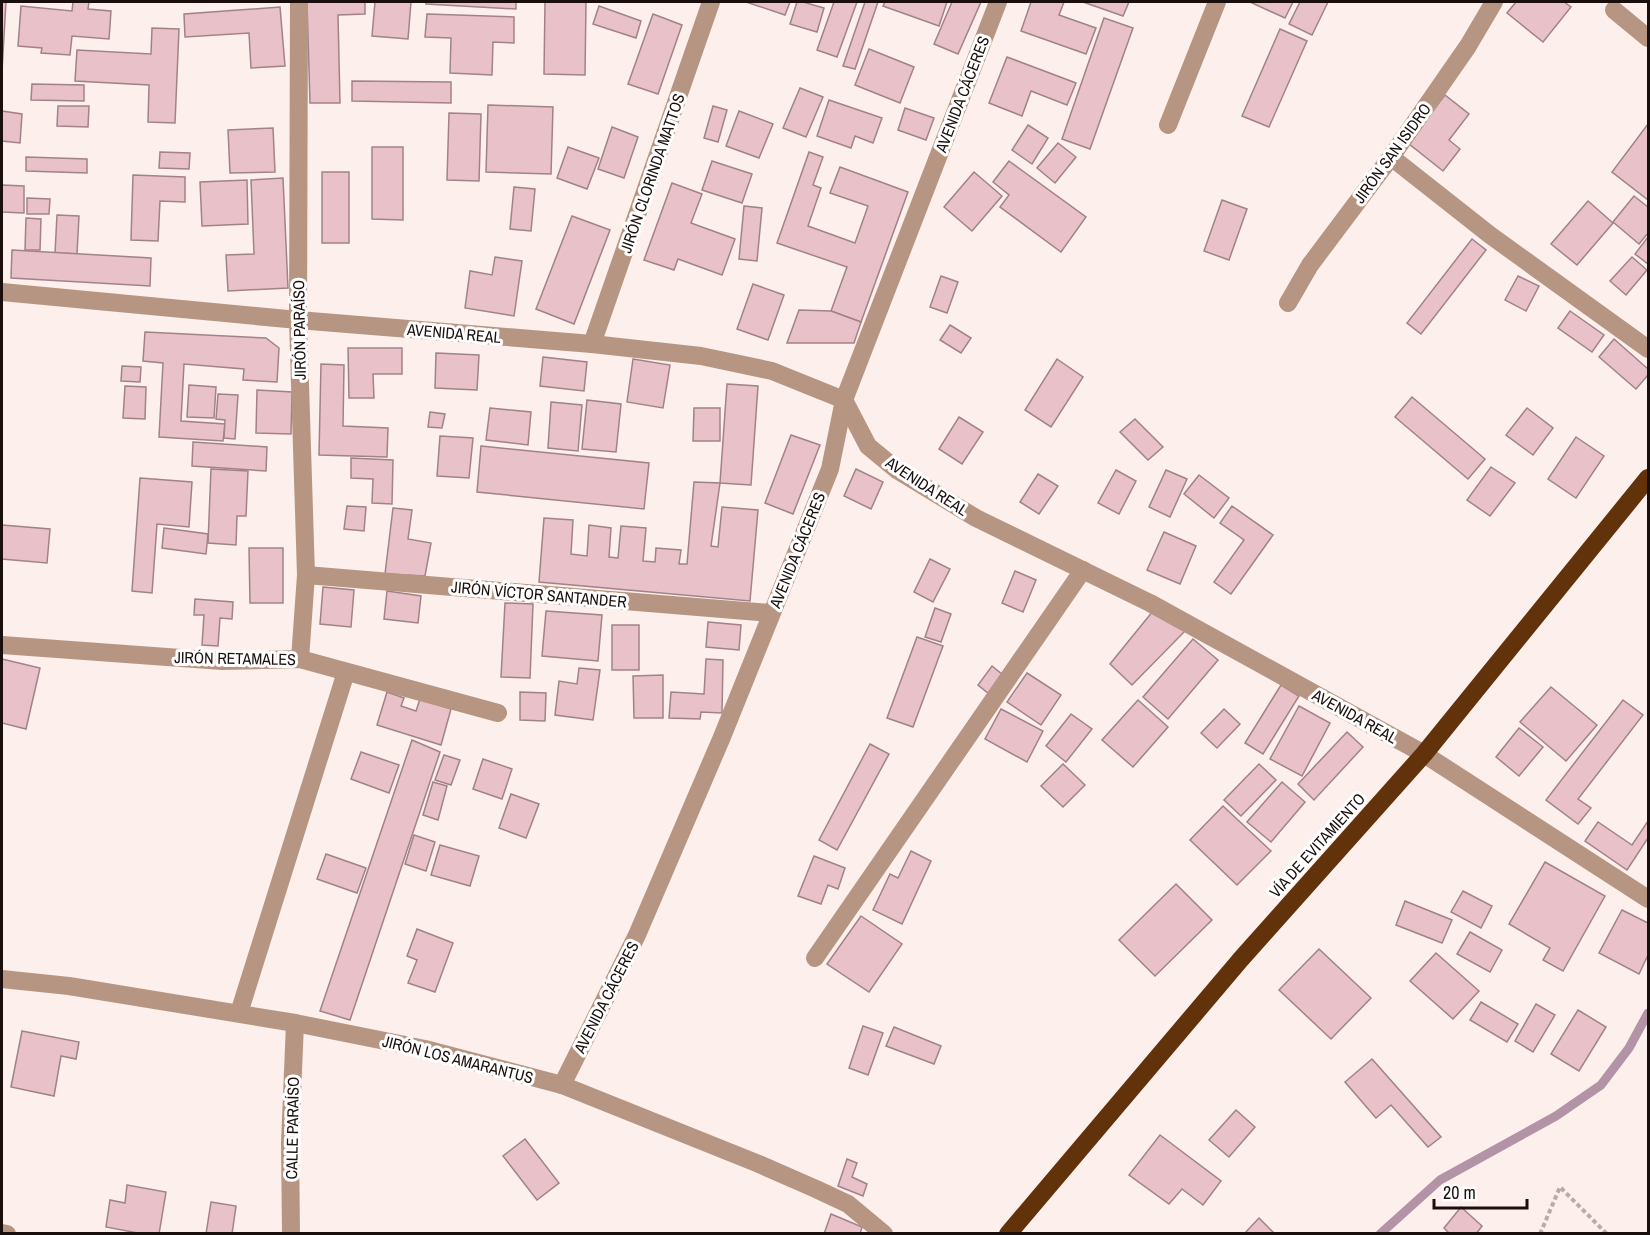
<svg xmlns="http://www.w3.org/2000/svg" width="1650" height="1235" viewBox="0 0 1650 1235" font-family="'Archivo Narrow',sans-serif">
<style>
.lines{fill:none;stroke-linecap:round;stroke-linejoin:round}
.stream{stroke:#b393a6;stroke-width:9}
.building{fill:#e9c2c9;stroke:#a18288;stroke-width:1.5}
.path{stroke:#b8aba8;stroke-width:4;stroke-dasharray:4.5 3;stroke-linecap:butt}
.lane{stroke:#b69682;stroke-width:18}
.street{stroke:#b69682;stroke-width:18}
.highway{stroke:#62320b;stroke-width:18}
.labels{text-anchor:middle;dominant-baseline:central;stroke-width:6;stroke-linejoin:round;paint-order:stroke}
.street-label{font-size:16px;fill:#1a0f0d;stroke:#fff}
</style>
<rect width="100%" height="100%" fill="#fdefec"/>
<g class="lines">
<polyline class="stream" points="1380,1234 1440,1180 1556,1116 1601,1085 1629,1048 1648,1013"/>
</g>
<g class="building">
<polygon points="2,2 6,2 2,71"/>
<polygon points="73,2 89,2 88,9 111,11 109,39 72,36 70,55 41,53 42,48 18,46 21,6 72,11"/>
<polygon points="307,2 365,2 365,14 338,15 340,103 310,103"/>
<polygon points="375,2 411,2 408,39 372,36"/>
<polygon points="426,2 516,2 516,9 426,4"/>
<polygon points="545,2 586,2 585,75 544,74"/>
<polygon points="746,2 790,2 785,15"/>
<polygon points="797,2 803,2 824,8 817,32 790,24"/>
<polygon points="834,2 857,2 837,57 817,50"/>
<polygon points="865,2 878,2 855,69 843,66"/>
<polygon points="885,2 947,2 939,26 883,6"/>
<polygon points="952,2 981,2 958,54 934,44"/>
<polygon points="1031,2 1064,2 1059,15 1096,28 1086,54 1021,31"/>
<polygon points="1083,2 1129,2 1123,16"/>
<polygon points="1250,2 1293,2 1285,18"/>
<polygon points="1300,2 1328,2 1312,35 1289,24"/>
<polygon points="1516,2 1564,2 1571,7 1543,42 1507,13"/>
<polygon points="599,6 641,21 636,38 593,24"/>
<polygon points="280,7 285,66 251,68 249,33 185,37 184,14"/>
<polygon points="427,14 514,17 514,43 493,42 492,75 450,73 451,38 425,37"/>
<polygon points="653,14 682,25 658,94 628,84"/>
<polygon points="1104,18 1133,28 1090,149 1062,139"/>
<polygon points="152,28 179,29 175,123 148,122 149,85 75,81 77,50 151,54"/>
<polygon points="1280,29 1307,41 1269,127 1242,116"/>
<polygon points="869,49 914,67 900,103 855,85"/>
<polygon points="1007,57 1076,83 1067,105 1031,91 1022,116 989,103"/>
<polygon points="352,81 451,82 451,103 352,101"/>
<polygon points="32,84 84,85 84,101 31,100"/>
<polygon points="800,88 823,97 806,137 783,128"/>
<polygon points="1445,95 1469,114 1449,140 1460,149 1443,171 1408,143"/>
<polygon points="829,100 882,118 873,143 855,136 851,148 817,136"/>
<polygon points="488,105 553,107 551,174 486,172"/>
<polygon points="58,106 89,106 88,127 57,126"/>
<polygon points="713,106 727,110 718,142 704,138"/>
<polygon points="905,108 934,118 926,140 898,130"/>
<polygon points="2,111 22,114 20,143 2,141"/>
<polygon points="739,111 773,124 759,158 726,146"/>
<polygon points="449,113 481,114 479,181 447,180"/>
<polygon points="1648,124 1648,200 1612,172"/>
<polygon points="1028,125 1048,138 1032,164 1012,150"/>
<polygon points="612,127 638,137 624,178 598,169"/>
<polygon points="273,128 275,172 230,173 228,130"/>
<polygon points="1058,143 1076,157 1055,183 1037,168"/>
<polygon points="372,147 403,147 403,220 372,219"/>
<polygon points="568,147 599,158 587,189 557,178"/>
<polygon points="160,152 190,153 189,169 159,168"/>
<polygon points="809,152 823,157 813,185 821,188 808,226 855,243 868,206 830,193 840,167 908,192 861,322 831,311 847,267 777,243"/>
<polygon points="26,157 87,159 87,173 26,171"/>
<polygon points="712,161 752,174 742,203 702,190"/>
<polygon points="1009,161 1086,217 1061,252 1000,207 1009,195 993,182"/>
<rect x="322" y="172" width="27" height="71"/>
<polygon points="974,172 1002,196 972,231 944,207"/>
<polygon points="133,175 185,177 185,202 160,201 158,241 131,240"/>
<polygon points="283,178 288,288 228,291 226,255 254,254 251,180"/>
<polygon points="247,180 248,224 202,226 200,182"/>
<polygon points="672,183 702,194 691,223 735,239 722,275 678,259 674,270 644,260"/>
<polygon points="2,185 24,186 24,213 2,212"/>
<polygon points="514,187 535,189 531,231 510,229"/>
<polygon points="1634,196 1648,207 1648,233 1639,244 1613,222"/>
<polygon points="27,198 50,199 49,214 27,214"/>
<polygon points="1222,200 1247,209 1229,260 1204,251"/>
<polygon points="1588,201 1613,223 1577,265 1551,244"/>
<polygon points="744,206 762,208 757,261 739,259"/>
<polygon points="57,215 79,216 77,254 55,253"/>
<polygon points="572,216 610,230 574,324 536,309"/>
<polygon points="26,218 41,219 40,250 25,250"/>
<polygon points="1648,237 1648,264 1635,254"/>
<polygon points="1472,239 1486,250 1421,334 1407,323"/>
<polygon points="12,250 151,258 150,286 11,278"/>
<polygon points="495,257 522,261 514,316 465,308 470,271 492,275"/>
<polygon points="1632,257 1647,270 1626,295 1610,281"/>
<polygon points="941,276 958,282 947,313 930,307"/>
<polygon points="1518,276 1539,286 1526,311 1505,300"/>
<polygon points="753,284 784,295 768,340 737,329"/>
<polygon points="799,310 831,311 861,322 854,343 787,343"/>
<polygon points="1570,311 1604,335 1592,352 1558,328"/>
<polygon points="950,325 971,338 961,353 940,340"/>
<polygon points="145,332 266,338 279,348 277,382 243,380 244,369 184,364 181,421 225,424 223,441 159,437 163,363 143,361"/>
<polygon points="1614,339 1648,369 1648,375 1636,389 1599,357"/>
<polygon points="348,348 402,348 402,374 373,374 374,398 349,398"/>
<polygon points="436,353 479,355 477,390 435,388"/>
<polygon points="543,357 587,362 584,391 540,386"/>
<polygon points="633,359 670,365 663,408 627,402"/>
<polygon points="1057,359 1083,377 1051,427 1025,410"/>
<polygon points="321,364 344,365 343,426 388,428 387,457 319,455"/>
<polygon points="122,366 141,367 140,382 121,381"/>
<polygon points="727,384 758,386 751,485 720,483"/>
<polygon points="189,385 216,387 214,418 187,417"/>
<polygon points="125,386 146,387 145,419 123,418"/>
<polygon points="257,390 292,392 291,434 256,433"/>
<polygon points="218,394 238,395 235,439 224,438 225,420 216,419"/>
<polygon points="1412,397 1485,459 1468,479 1395,417"/>
<polygon points="587,400 621,404 616,452 582,449"/>
<polygon points="551,402 582,405 578,451 548,448"/>
<polygon points="490,408 531,412 528,445 486,440"/>
<polygon points="694,408 720,408 720,441 693,441"/>
<polygon points="1527,408 1553,428 1533,455 1506,435"/>
<polygon points="430,412 445,414 442,428 428,427"/>
<polygon points="959,417 983,432 962,464 939,449"/>
<polygon points="1135,419 1163,447 1148,460 1120,432"/>
<polygon points="791,435 820,445 793,514 765,503"/>
<polygon points="440,436 473,438 469,478 437,476"/>
<polygon points="1576,437 1604,456 1576,498 1548,479"/>
<polygon points="193,442 267,447 266,471 192,466"/>
<polygon points="481,446 649,463 644,509 477,492"/>
<polygon points="351,458 393,460 392,504 372,503 373,479 351,478"/>
<polygon points="1491,467 1515,483 1490,516 1467,500"/>
<polygon points="211,469 248,471 246,516 237,516 236,545 208,543"/>
<polygon points="856,469 883,482 871,509 844,496"/>
<polygon points="1116,470 1136,481 1119,514 1098,503"/>
<polygon points="1166,470 1187,479 1170,517 1149,507"/>
<polygon points="1038,474 1058,486 1039,514 1020,502"/>
<polygon points="1199,475 1229,498 1214,518 1184,494"/>
<polygon points="140,478 192,482 189,527 157,524 152,593 132,591"/>
<polygon points="694,482 720,483 711,546 718,547 722,507 758,510 750,601 539,582 544,518 573,520 571,554 587,556 589,525 611,528 609,557 618,558 621,526 646,528 643,561 655,562 656,548 681,550 679,564 687,564"/>
<polygon points="347,506 366,507 364,531 344,529"/>
<polygon points="1232,506 1273,535 1231,594 1214,582 1244,540 1220,523"/>
<polygon points="393,508 412,510 408,539 431,543 425,576 385,574"/>
<polygon points="2,525 50,529 47,563 2,559"/>
<polygon points="164,528 208,534 206,554 162,548"/>
<polygon points="1164,532 1196,546 1180,584 1147,570"/>
<polygon points="249,548 283,548 283,603 250,603"/>
<polygon points="930,559 950,569 933,602 914,592"/>
<polygon points="1015,571 1036,580 1023,612 1002,603"/>
<polygon points="323,587 354,590 351,627 320,624"/>
<polygon points="387,591 421,596 418,623 384,619"/>
<polygon points="195,599 233,602 232,619 220,618 218,646 202,645 204,615 194,615"/>
<polygon points="505,603 533,604 530,678 501,677"/>
<polygon points="935,608 951,614 941,642 925,637"/>
<polygon points="546,611 602,615 598,661 542,656"/>
<polygon points="1153,611 1185,631 1132,685 1110,664"/>
<polygon points="708,622 741,625 739,650 706,647"/>
<rect x="612" y="625" width="27" height="45"/>
<polygon points="917,637 943,646 913,727 887,718"/>
<polygon points="1193,639 1218,660 1168,719 1143,697"/>
<polygon points="2,659 40,668 26,729 2,723"/>
<polygon points="706,659 723,660 722,713 701,712 700,719 669,718 671,692 704,694"/>
<polygon points="992,666 1003,675 989,694 978,685"/>
<polygon points="579,668 600,670 593,720 555,715 559,681 577,684"/>
<polygon points="1027,673 1061,695 1041,725 1007,702"/>
<polygon points="663,675 663,718 634,718 633,676"/>
<polygon points="1281,685 1299,696 1263,754 1245,743"/>
<polygon points="1551,687 1597,725 1566,761 1520,722"/>
<polygon points="387,692 404,698 401,706 416,711 420,699 451,709 441,745 377,725"/>
<polygon points="520,692 546,693 545,721 520,720"/>
<polygon points="1138,700 1168,727 1133,767 1102,740"/>
<polygon points="1623,700 1643,715 1578,799 1591,808 1578,824 1546,800"/>
<polygon points="1299,706 1330,723 1302,776 1270,759"/>
<polygon points="1001,709 1043,731 1027,762 985,739"/>
<polygon points="1224,709 1240,724 1217,748 1201,733"/>
<polygon points="1071,714 1092,729 1066,762 1046,746"/>
<polygon points="1519,728 1543,747 1519,776 1496,757"/>
<polygon points="1347,732 1363,747 1314,800 1298,784"/>
<polygon points="412,740 440,752 350,1020 320,1011"/>
<polygon points="870,744 889,754 837,850 819,840"/>
<polygon points="361,752 399,765 389,793 351,779"/>
<polygon points="444,755 460,760 451,785 435,780"/>
<polygon points="483,759 512,769 502,799 473,789"/>
<polygon points="1063,764 1085,785 1063,807 1041,786"/>
<polygon points="1259,764 1276,780 1241,816 1224,800"/>
<polygon points="433,782 447,786 438,820 423,815"/>
<polygon points="1282,782 1305,802 1271,842 1247,822"/>
<polygon points="511,794 539,804 526,838 499,828"/>
<polygon points="1223,806 1271,851 1237,885 1190,840"/>
<polygon points="1648,821 1648,838 1627,870 1585,841 1598,822 1632,845"/>
<polygon points="414,835 435,842 426,871 405,864"/>
<polygon points="440,845 479,856 470,886 431,875"/>
<polygon points="911,851 931,861 902,924 873,910 890,874 898,878"/>
<polygon points="326,854 366,868 357,893 317,879"/>
<polygon points="814,856 845,868 838,889 828,885 821,904 798,896"/>
<polygon points="1545,862 1605,896 1563,971 1543,960 1550,948 1509,924"/>
<polygon points="1176,884 1212,920 1155,976 1119,940"/>
<polygon points="1463,891 1492,906 1481,928 1451,912"/>
<polygon points="1405,901 1452,920 1442,943 1396,925"/>
<polygon points="1622,910 1648,923 1648,955 1639,974 1599,953"/>
<polygon points="861,916 902,944 869,992 827,964"/>
<polygon points="417,929 453,943 435,992 408,983 417,960 407,956"/>
<polygon points="1470,932 1502,950 1490,972 1457,954"/>
<polygon points="1319,949 1371,998 1331,1039 1279,990"/>
<polygon points="1436,953 1479,991 1453,1019 1410,981"/>
<polygon points="1481,1002 1518,1024 1507,1042 1470,1020"/>
<polygon points="1536,1004 1555,1015 1533,1052 1515,1041"/>
<polygon points="1578,1010 1606,1027 1579,1071 1551,1054"/>
<polygon points="863,1026 883,1033 868,1075 849,1068"/>
<polygon points="894,1027 941,1046 934,1064 886,1046"/>
<polygon points="22,1031 79,1042 76,1059 61,1056 54,1096 11,1087"/>
<polygon points="1372,1059 1441,1137 1428,1147 1391,1105 1376,1118 1345,1082"/>
<polygon points="1236,1110 1255,1127 1229,1157 1209,1140"/>
<polygon points="1160,1135 1221,1181 1203,1205 1182,1189 1169,1204 1129,1175"/>
<polygon points="525,1139 559,1183 537,1200 503,1156"/>
<polygon points="847,1159 857,1163 852,1177 867,1184 863,1196 838,1186"/>
<polygon points="127,1185 166,1192 159,1234 143,1234 106,1227 110,1200 125,1203"/>
<polygon points="211,1202 236,1206 232,1234 206,1234"/>
<polygon points="1461,1207 1482,1226 1476,1234 1450,1234 1444,1228"/>
<polygon points="831,1214 862,1227 860,1234 824,1234"/>
<polygon points="1259,1218 1275,1234 1244,1234"/>
</g>
<g class="lines">
<polyline class="path" points="1540,1234 1560,1187 1607,1234"/>
<polyline class="lane" points="2,1233 7,1234"/>
<g class="street">
<polyline points="299,2 298,320 306,575 300,659"/>
<polyline points="1614,10 1648,38"/>
<polyline points="1168,125 1217,2"/>
<polyline points="1391,157 1490,235 1648,349"/>
<polyline points="2,292 298,320 592,344 701,356 772,371 844,400 868,446 897,470 976,518 1150,603 1424,754 1648,899"/>
<polyline points="1288,303 1310,265 1391,157 1468,46 1494,2"/>
<polyline points="592,344 711,2"/>
<polyline points="306,575 771,613"/>
<polyline points="2,645 222,661 300,659 498,713"/>
<polyline points="815,958 1083,570"/>
<polyline points="2,979 69,986 295,1023 425,1049 562,1085 759,1164 816,1189 848,1204 884,1234"/>
<polyline points="239,1013 346,672"/>
<polyline points="562,1085 637,935 722,737 830,469 844,400 998,2"/>
<polyline points="291,1234 290,1143 295,1023"/>
</g>
<polyline class="highway" points="1008,1234 1241,959 1424,754 1648,478"/>
</g>
<g class="labels">
<g class="street-label">
<text transform="translate(962 94) rotate(-69)">AVENIDA CÁCERES</text>
<text transform="translate(1392 153) rotate(-54)">JIRÓN SAN ISIDRO</text>
<text transform="translate(652 173) rotate(-71)">JIRÓN CLORINDA MATTOS</text>
<text transform="translate(299 330) rotate(-91)">JIRÓN PARAÍSO</text>
<text transform="translate(454 333) rotate(5)">AVENIDA REAL</text>
<text transform="translate(927 486) rotate(33)">AVENIDA REAL</text>
<text transform="translate(797 550) rotate(-68)">AVENIDA CÁCERES</text>
<text transform="translate(539 594) rotate(5)">JIRÓN VÍCTOR SANTANDER</text>
<text transform="translate(235 658) rotate(1)">JIRÓN RETAMALES</text>
<text transform="translate(1355 716) rotate(29)">AVENIDA REAL</text>
<text transform="translate(1317 845) rotate(-48)">VÍA DE EVITAMIENTO</text>
<text transform="translate(606 997) rotate(-63)">AVENIDA CÁCERES</text>
<text transform="translate(458 1059) rotate(14)">JIRÓN LOS AMARANTUS</text>
<text transform="translate(292 1128) rotate(-89)">CALLE PARAÍSO</text>
</g>
</g>
<rect width="1650" height="1235" fill="none" stroke="#1a0f0d" stroke-width="6"/>
<path d="M1434 1199v9h93v-9" fill="none" stroke="#1a0f0d" stroke-width="3"/>
<text x="1443" y="1199" font-size="18" fill="#1a0f0d" stroke="#ffffff" stroke-width="4.5" paint-order="stroke">20 m</text>
</svg>
